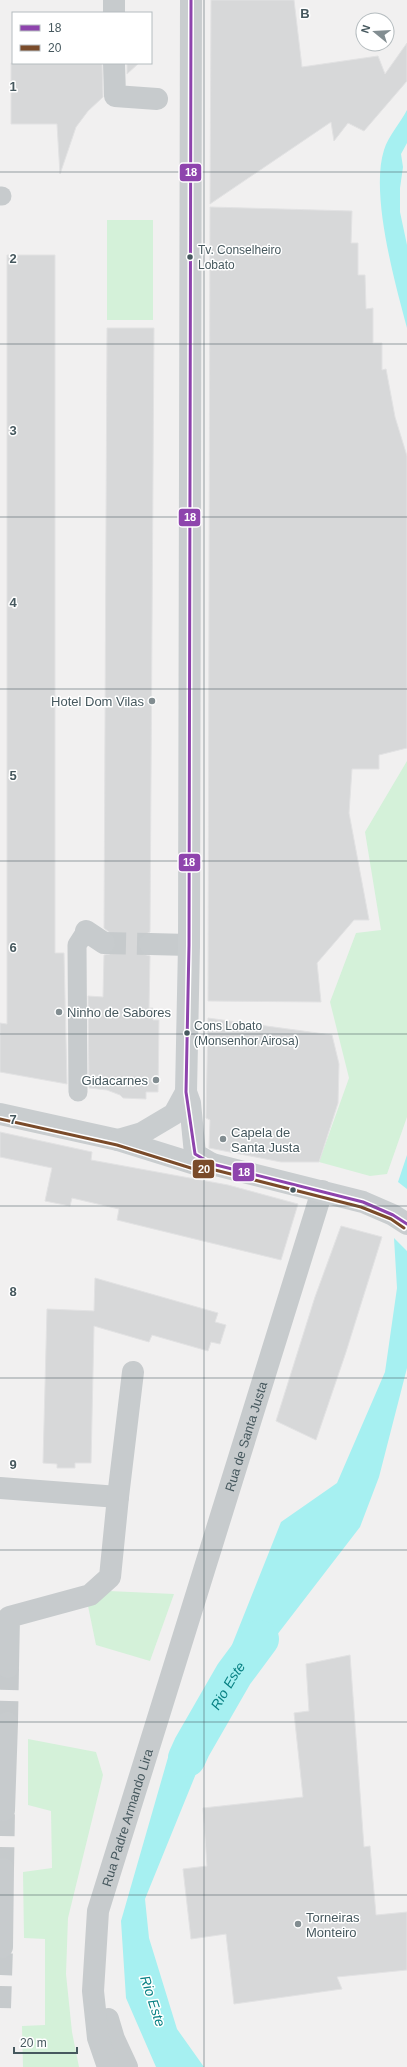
<svg xmlns="http://www.w3.org/2000/svg" width="407" height="2067" viewBox="0 0 407 2067" font-family="Arial,sans-serif">
<style>
.green{fill:#d4f1d9}
.water{fill:#a6f0f1}
.lines{fill:none;stroke-linecap:round;stroke-linejoin:round}
.river{stroke:#a6f0f1;stroke-width:38}
.building{fill:#d7d8d9;stroke:#e2e2e3}
.minor-tunnel{stroke:#c6cacc;stroke-width:22;stroke-dasharray:22 11;stroke-linecap:butt}
.pedestrian{stroke:#c7cbcd;stroke-width:19}
.minor{stroke:#c7cbcd;stroke-width:22}
.secondary{stroke:#c9cdcf;stroke-width:22}
.bus-1-casing{stroke:#fff;stroke-width:6}
.bus-2-casing{stroke:#fff;stroke-width:6}
.bus-1{stroke:#8e44ad;stroke-width:3}
.bus-2{stroke:#7a4b2a;stroke-width:3}
.grid{fill:none;stroke:#46585e;stroke-width:1;stroke-opacity:0.55}
.bus-dot{fill:#46585e;stroke:#fff;stroke-width:1.5}
.poi-dot{fill:#828d91;stroke:#fff;stroke-width:1.5}
.labels{text-anchor:middle;dominant-baseline:central;stroke-width:3;stroke-linejoin:round;paint-order:stroke}
.bus-label{font-size:12px;fill:#46585e;stroke:#fff;text-anchor:start}
.poi-label{font-size:13px;fill:#46585e;stroke:#fff;text-anchor:start}
.street-label{font-size:13px;fill:#46585e;stroke:#fff}
.water-label{font-size:14px;font-style:italic;fill:#088183;stroke:#fff}
.grid-label{font-size:13px;text-anchor:middle;font-weight:bold;fill:#46585e;stroke:#fff;stroke-width:3;stroke-linejoin:round;paint-order:stroke}
.line-badge{stroke:#fff;stroke-width:1.5}
.badge-label{font-size:11px;text-anchor:middle;font-weight:bold;fill:#fff}
</style>
<rect width="100%" height="100%" fill="#f1f0f0"/>
<g class="green">
<rect x="107" y="220" width="46" height="100"/>
<polygon points="407,761 407,1117 387,1174 370,1176 319,1162 349,1078 330,1002 356,933 381,930 365,832"/>
<polygon points="109,1591 174,1594 150,1661 96,1645 88,1606"/>
<polygon points="28,1739 96,1752 103,1775 68,1918 66,1974 72,2032 79,2067 23,2067 22,2026 45,2025 45,1939 24,1938 23,1872 52,1868 51,1811 28,1805"/>
</g>
<g class="water">
<path d="M407,110V143L401,154L403,167L400,188V212L407,245V328C395,283 370,194 384,150C388,137 400,123 407,110Z"/>
<polygon points="407,1155 407,1189 398,1182"/>
<polygon points="394,1238 407,1251 407,1368 379,1477 360,1527 240,1683 218,1680 281,1522 337,1483 385,1372 397,1288"/>
<polygon points="203,1709 219,1717 145,1899 149,1938 177,2029 204,2067 156,2067 126,1998 121,1921 169,1754 195,1710"/>
</g>
<g class="lines">
<path class="river" id="s1" d="M187,1758L192,1747L234,1674L260,1639"/>
</g>
<g class="building">
<polygon points="211,0 294,0 302,67 378,56 385,74 407,43 407,81 364,131 348,123 334,141 331,122 210,204"/>
<polygon points="11,63 102,63 103,97 88,111 76,127 60,174 57,124 11,124"/>
<polygon points="127,63 139,63 127,74"/>
<polygon points="210,207 352,211 351,243 358,243 358,275 365,275 366,309 373,308 373,343 382,343 382,370 386,369 395,417 407,456 407,748 379,755 379,769 352,769 349,813 369,920 354,920 317,963 321,1002 208,1001"/>
<polygon points="7,255 55,255 55,953 64,953 67,1084 0,1072 0,1023 7,1024"/>
<polygon points="107,328 154,328 150,932 140,937 138,944 139,950 143,954 150,956 149,1008 153,1008 153,1020 159,1020 158,1092 146,1092 146,1099 123,1098 120,1095 107,1090 89,1088 88,996 103,997 104,955 110,954 114,950 116,943 115,937 104,928"/>
<polygon points="208,1018 332,1035 339,1064 338,1103 319,1162 281,1162 209,1148 210,1120 206,1118"/>
<polygon points="0,1132 92,1152 91,1160 228,1185 298,1204 281,1260 117,1220 119,1209 72,1198 70,1206 45,1201 52,1168 0,1157"/>
<polygon points="341,1226 382,1237 346,1352 316,1440 276,1421 315,1297"/>
<polygon points="95,1278 218,1313 215,1322 226,1325 220,1344 211,1342 208,1351 152,1335 149,1342 94,1326 91,1463 75,1463 75,1468 57,1468 57,1464 43,1463 47,1309 94,1311"/>
<polygon points="350,1655 364,1847 370,1846 376,1915 407,1912 407,1970 337,1977 342,1989 234,2004 226,1934 191,1939 183,1869 207,1866 203,1808 303,1797 294,1713 309,1711 306,1664"/>
</g>
<g class="lines">
<g class="minor-tunnel">
<polyline points="104,943 150,944"/>
<polyline points="7,1723 8,1667"/>
<polyline points="3,1869 4,1810"/>
<polyline points="0,2008 2,1947"/>
</g>
<g class="pedestrian">
<polyline points="0,196 2,196"/>
<polyline points="78,1092 77,945 86,931"/>
</g>
<g class="minor">
<polyline points="114,0 114,13"/>
<polyline points="114,63 115,96 157,99"/>
<polyline points="86,931 104,943"/>
<polyline points="150,944 189,945"/>
<polyline points="0,1488 118,1497"/>
<polyline points="8,1667 9,1617 90,1595 110,1577 118,1497 133,1372"/>
<polyline points="4,1810 7,1723"/>
<polyline points="2,1947 3,1869"/>
<polyline points="108,2019 114,2039 127,2067"/>
<path id="s2" d="M108,2067L98,2038L93,1991L98,1911L322,1191"/>
</g>
<g class="secondary">
<polyline points="191,0 189,945 186,1092 190,1103 195,1154 212,1164"/>
<polyline points="0,1114 118,1140 195,1164 212,1164 363,1202 393,1215 407,1224"/>
<polyline points="118,1140 142,1133 174,1114 186,1092"/>
</g>
<g class="bus-1-casing">
<polyline id="bus-1" points="191,0 189,945 186,1092 195,1154 212,1164 363,1202 393,1215 407,1224"/>
</g>
<g class="bus-2-casing">
<polyline id="bus-2" points="0,1119 117,1145 194,1169 211,1169 361,1207 391,1219 404,1228"/>
</g>
<use href="#bus-1" class="bus-1"/>
<use href="#bus-2" class="bus-2"/>
</g>
<path class="grid" d="M204,0V2067M0,172H407M0,344H407M0,517H407M0,689H407M0,861H407M0,1034H407M0,1206H407M0,1378H407M0,1550H407M0,1722H407M0,1895H407"/>
<g class="bus-dot">
<circle cx="190" cy="257" r="3.5"/>
<circle cx="187" cy="1033" r="3.5"/>
<circle cx="293" cy="1190" r="3.5"/>
</g>
<g class="poi-dot">
<circle cx="152" cy="701" r="4"/>
<circle cx="59" cy="1012" r="4"/>
<circle cx="156" cy="1080" r="4"/>
<circle cx="223" cy="1139" r="4"/>
<circle cx="298" cy="1924" r="4"/>
</g>
<g class="labels">
<g class="bus-label">
<text x="198" y="250">Tv. Conselheiro<tspan x="198" dy="15">Lobato</tspan></text>
<text x="194" y="1026">Cons Lobato<tspan x="194" dy="15">(Monsenhor Airosa)</tspan></text>
</g>
<g class="poi-label">
<text x="144" y="701" text-anchor="end">Hotel Dom Vilas</text>
<text x="67" y="1012">Ninho de Sabores</text>
<text x="148" y="1080" text-anchor="end">Gidacarnes</text>
<text x="231" y="1132">Capela de<tspan x="231" dy="15">Santa Justa</tspan></text>
<text x="306" y="1917">Torneiras<tspan x="306" dy="15">Monteiro</tspan></text>
</g>
<g class="street-label">
<text stroke="none"><textPath href="#s2" startOffset="655">Rua de Santa Justa</textPath></text>
<text stroke="none"><textPath href="#s2" startOffset="256">Rua Padre Armando Lira</textPath></text>
</g>
<g class="water-label">
<text stroke="none"><textPath href="#s1" startOffset="83">Rio Este</textPath></text>
<text transform="translate(153 2001) rotate(72)">Rio Este</text>
</g>
</g>
<g class="grid-label">
<text x="305" y="18">B</text>
<text x="13" y="91">1</text>
<text x="13" y="263">2</text>
<text x="13" y="435">3</text>
<text x="13" y="607">4</text>
<text x="13" y="780">5</text>
<text x="13" y="952">6</text>
<text x="13" y="1124">7</text>
<text x="13" y="1296">8</text>
<text x="13" y="1469">9</text>
</g>
<g class="line-badge">
<rect x="179" y="163" width="23" height="19" rx="4" fill="#8e44ad"/>
<rect x="178" y="508" width="23" height="19" rx="4" fill="#8e44ad"/>
<rect x="178" y="853" width="23" height="19" rx="4" fill="#8e44ad"/>
<rect x="192" y="1159" width="23" height="20" rx="4" fill="#7a4b2a"/>
<rect x="232" y="1162" width="23" height="20" rx="4" fill="#8e44ad"/>
</g>
<g class="badge-label">
<text x="191" y="176">18</text>
<text x="190" y="521">18</text>
<text x="189" y="866">18</text>
<text x="204" y="1173">20</text>
<text x="244" y="1176">18</text>
</g>
<rect x="12" y="12" width="140" height="52" fill="#ffffff" stroke="#b5bcbf"/>
<rect x="20" y="25" width="20" height="6" fill="#8e44ad" stroke="#b5bcbf"/>
<text x="48" y="32" font-size="12" fill="#46585e">18</text>
<rect x="20" y="45" width="20" height="6" fill="#7a4b2a" stroke="#b5bcbf"/>
<text x="48" y="52" font-size="12" fill="#46585e">20</text>
<g transform="translate(375 32) rotate(288)"><circle r="19" fill="#ffffff" stroke="#b5bcbf"/>
<path d="M0-3L7 15L0 10L-7 15Z" fill="#828d91"/>
<text y="-6" font-size="11" font-weight="bold" text-anchor="middle" fill="#46585e">N</text>
</g>
<path d="M14 2047v6h63v-6" fill="none" stroke="#46585e" stroke-width="2"/>
<text x="20" y="2047" font-size="12" fill="#46585e" stroke="#ffffff" stroke-width="3" paint-order="stroke">20 m</text>
</svg>
